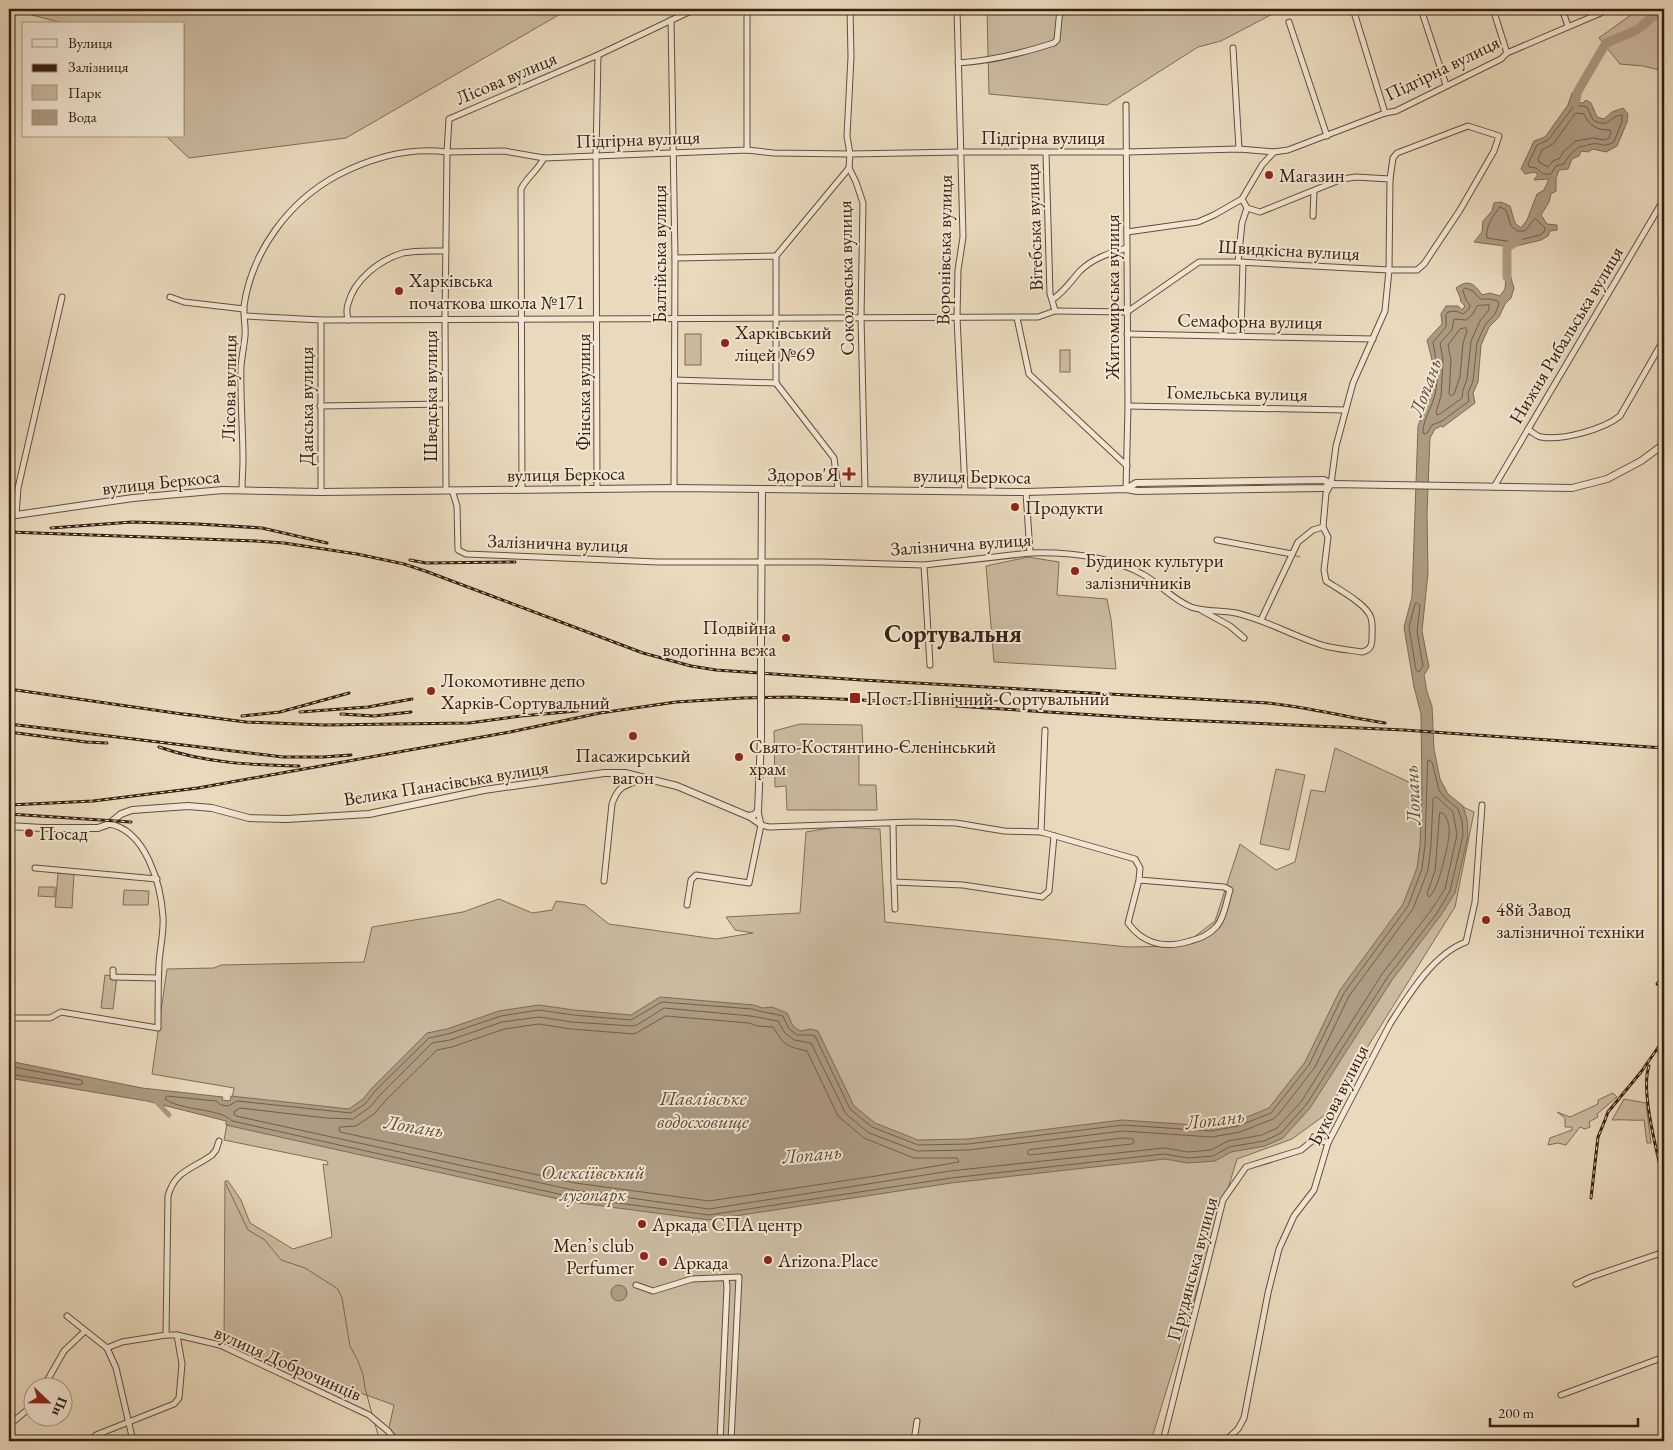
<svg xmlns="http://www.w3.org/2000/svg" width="1673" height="1450" viewBox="0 0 1673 1450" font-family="'EB Garamond',serif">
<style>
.green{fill:#cbbaa0;stroke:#806d59}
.water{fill:#ad9b83;stroke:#7d6a56}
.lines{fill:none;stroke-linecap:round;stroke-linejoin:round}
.shore{stroke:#725e4a;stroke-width:1}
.stream{stroke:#7d6a56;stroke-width:1}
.canal{stroke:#ad9b83;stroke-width:5}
.river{stroke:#ad9b83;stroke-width:9}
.minor-casing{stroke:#634e3d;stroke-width:7}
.tertiary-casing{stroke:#634e3d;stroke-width:8}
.minor{stroke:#f1e7d4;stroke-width:5}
.tertiary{stroke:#f1e7d4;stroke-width:6}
.rail-casing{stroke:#362012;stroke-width:3}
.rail{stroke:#f1e7d4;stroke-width:1;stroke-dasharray:4;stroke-linecap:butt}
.tertiary-bridge-casing{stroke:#634e3d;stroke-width:8;stroke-linecap:butt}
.tertiary-bridge{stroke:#f1e7d4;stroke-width:6}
.poi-dot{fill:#8f2418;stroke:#f1e7d4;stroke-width:2}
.labels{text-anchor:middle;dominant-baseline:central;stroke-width:4;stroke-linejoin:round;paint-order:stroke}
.street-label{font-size:19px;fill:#362012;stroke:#f1e7d4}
.poi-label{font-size:19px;fill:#362012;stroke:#f1e7d4;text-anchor:start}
.park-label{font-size:19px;font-style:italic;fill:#5b4636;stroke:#f1e7d4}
.water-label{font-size:20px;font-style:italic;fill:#604b3a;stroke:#f1e7d4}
.district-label{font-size:24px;font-weight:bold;fill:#362012;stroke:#f1e7d4}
</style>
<rect width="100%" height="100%" fill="#eadabd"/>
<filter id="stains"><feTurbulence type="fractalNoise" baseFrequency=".004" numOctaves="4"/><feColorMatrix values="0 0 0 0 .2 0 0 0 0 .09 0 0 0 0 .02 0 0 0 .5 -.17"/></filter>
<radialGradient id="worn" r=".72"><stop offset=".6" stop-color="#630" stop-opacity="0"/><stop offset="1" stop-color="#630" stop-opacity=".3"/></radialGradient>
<g class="green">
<polygon points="9,9 569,9 346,138 189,158 166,136 184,136 184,24 66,24"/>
<polygon points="987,9 1282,9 1221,41 1198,47 1107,105 989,94"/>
<polygon points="1639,9 1664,9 1663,71 1643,66 1620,64 1599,38"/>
<rect x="685" y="334" width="16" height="31"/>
<rect x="1060" y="350" width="10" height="22"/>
<polygon points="1028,557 1059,562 1057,595 1107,599 1111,619 1116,669 994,662 986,566"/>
<polygon points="800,724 862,725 863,748 859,748 859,785 876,785 877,810 787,810 786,786 775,787 774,731"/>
<polygon points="1335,748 1474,812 1455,907 1325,1115 1292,1139 1237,1159 1151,1441 386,1441 394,1405 224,1344 225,1181 228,1181 241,1200 250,1223 293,1249 332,1237 323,1164 328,1165 327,1161 224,1140 234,1088 152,1074 167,969 214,968 221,965 364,962 372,927 463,912 499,899 532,913 552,910 556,901 585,905 609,924 716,939 753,933 735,930 726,917 800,913 806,832 835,827 880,829 885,922 1128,947 1182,946 1215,921 1240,844 1276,870 1295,862 1311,790 1325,792"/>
<polygon points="1276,769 1305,775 1289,850 1260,844"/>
<polygon points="58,873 74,874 72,908 55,907"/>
<polygon points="39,887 55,887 55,897 38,896"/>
<polygon points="124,890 149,891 148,905 123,905"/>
<polygon points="105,975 117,977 113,1009 101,1008"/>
<polygon points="1613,1093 1617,1097 1597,1114 1598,1117 1589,1122 1590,1127 1585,1129 1580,1127 1566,1145 1558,1143 1548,1145 1550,1138 1572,1130 1572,1127 1565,1127 1565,1118 1557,1112 1570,1117 1598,1104 1598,1100"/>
<path d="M1624,1099L1646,1103L1651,1143H1647L1644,1120C1633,1121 1623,1119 1612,1120Z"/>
</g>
<g class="water">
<polygon points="1578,91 1578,102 1583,103 1586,100 1591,103 1597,117 1604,119 1612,112 1623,108 1628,114 1627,122 1617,146 1606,152 1593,149 1588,152 1581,151 1579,156 1572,159 1568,169 1559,170 1556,178 1556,191 1551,194 1549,202 1541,215 1547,224 1557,225 1557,230 1550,231 1548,236 1541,240 1512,247 1474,242 1482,232 1483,221 1492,211 1494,203 1501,202 1510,206 1515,223 1521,228 1527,220 1537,194 1544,190 1549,179 1534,180 1538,174 1534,172 1525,174 1521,169 1534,141 1545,137 1568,105 1572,93"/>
<path d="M1507,265L1514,288L1511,298L1505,304L1499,317L1489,327L1481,345L1478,382L1473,393L1475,403L1443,427L1441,426L1435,429L1430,438L1427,513L1428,573L1422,631L1429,667L1424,675L1427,692L1432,706L1434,749L1440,779L1448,794L1463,806L1467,819L1468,836L1455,893L1441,915L1392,980L1310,1108L1283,1138L1265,1146L1231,1152L1215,1161L1188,1163L1165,1159L951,1183L709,1220L572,1202L226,1125V1121L147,1101L9,1078V1061L142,1088L223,1097L222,1100L230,1101L231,1096L349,1109L363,1099L372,1088L427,1033L447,1029L499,1011L539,1005L574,1010L631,1015L660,997L754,1005L762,1008L772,1007L787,1013L793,1026L800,1031L811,1029L818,1031L854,1106L875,1123L918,1140L968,1139L1122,1120L1210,1126L1237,1121L1269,1108L1305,1062L1340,990L1403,904L1417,868L1420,845L1422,794L1421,714L1414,687L1404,627L1412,597L1418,426L1430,395L1432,360L1427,340L1442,324L1441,314L1446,306H1458L1462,310L1465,306L1461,302L1460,297L1456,288C1468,279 1474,283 1482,295L1490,293L1500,296L1505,289Z"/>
<circle cx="619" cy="1293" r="8"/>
</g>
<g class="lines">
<g class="shore">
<path d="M1575,105L1587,107L1593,120C1611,129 1608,116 1622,115V121L1614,142C1601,149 1602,142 1592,144C1588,145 1584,146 1579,147C1573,152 1568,156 1564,164L1556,166L1551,174H1543L1536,168L1529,167L1528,164L1537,145L1548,140Z"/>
<path d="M1576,113L1584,114C1590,126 1596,130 1610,130L1611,133L1609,138L1604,140L1593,138L1576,141L1564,151L1560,158L1553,161L1548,167L1539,162L1538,159L1542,150L1553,144Z"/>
<path d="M1500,207L1506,210L1511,226L1518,231H1525L1535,218L1545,228L1544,232L1540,235L1512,242L1487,238C1485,227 1493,216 1500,207Z"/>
<path d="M1465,288L1473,291L1480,299H1490L1498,301L1499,304L1495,314L1485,325L1477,343L1473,381L1468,393L1469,401L1442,421L1432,425L1427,433L1424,434L1423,432C1423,420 1431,409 1434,398C1440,380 1436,359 1433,342L1446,327V315L1448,312L1456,311L1463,314L1469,309L1470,305L1466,300L1463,291Z"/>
<polygon points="1489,305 1489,310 1480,321 1471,341 1467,379 1463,390 1462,398 1440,414 1437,415 1436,412 1441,396 1443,360 1440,343 1452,330 1454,319 1466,320 1473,314 1477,306"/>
<polygon points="1466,328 1467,331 1463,343 1460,377 1454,394 1451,396 1449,394 1451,360 1448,345 1460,329"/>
<polygon points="1417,603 1420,605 1417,632 1423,666 1419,672 1416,670 1409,627 1415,604"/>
<path d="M1428,760L1432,762L1439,790L1444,797L1458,809L1462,821L1463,835L1450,891L1437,913L1387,978L1306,1105L1281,1133L1264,1141L1229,1147L1213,1156L1188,1158L1164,1154L951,1178L709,1215L572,1197L232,1121C220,1108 181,1111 165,1099L167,1096L216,1101L221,1105L228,1106L237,1101L351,1113L366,1103L375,1091L429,1038L448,1034L501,1016L539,1010L573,1015L631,1020L662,1002L752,1009C763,1013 773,1013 783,1016L789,1029L797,1035H811L815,1036L850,1109L872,1127L918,1145L968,1144L1123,1125L1211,1131L1238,1126L1271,1113L1309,1065L1344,993L1408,906L1422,869L1425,845Z"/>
<polygon points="1437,797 1453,812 1457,835 1445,889 1432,909 1382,974 1301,1102 1277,1128 1262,1135 1228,1141 1211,1150 1188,1152 1164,1148 950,1171 709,1209 573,1190 236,1116 234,1114 235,1111 240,1108 326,1118 353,1119 370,1107 380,1095 432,1043 450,1040 502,1022 539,1017 572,1022 632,1026 637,1025 664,1008 751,1016 778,1021 785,1033 794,1040 811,1043 846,1114 869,1133 917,1151 969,1150 1123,1131 1212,1137 1240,1132 1273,1119 1278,1115 1315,1067 1349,996 1413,909 1428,870 1431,845 1433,799"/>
<path d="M1440,813H1443C1448,818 1450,828 1449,835C1448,847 1438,891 1429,897L1427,894L1435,871Z"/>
<path d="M666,1016L749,1023L757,1026L773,1027C785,1046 786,1046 807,1051L838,1116L864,1138L914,1158H957L959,1162L876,1176L709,1201L575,1183L340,1132L339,1130L340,1127L356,1126L374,1114L386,1100L437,1050L452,1047L504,1029L539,1024L571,1029L634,1034Z"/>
<polyline points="9,1066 81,1080 83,1083 80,1085 9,1074"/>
<polygon points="1123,1138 1133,1139 1134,1142 1132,1144 1030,1155 1027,1153 1029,1150"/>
</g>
<g class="stream">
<polyline points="1293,555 1300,557"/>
<polyline points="226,1184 248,1230 265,1240 281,1260 305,1268 338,1289 342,1298 350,1346 358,1361 363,1375 365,1388 372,1414"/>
<polyline points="375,1424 380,1441"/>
</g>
<polyline class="canal" points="154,1099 169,1115"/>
<g class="river">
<polyline points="1575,103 1578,91 1606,43 1637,30 1662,9"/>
<polyline points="1507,277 1507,247 1518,241"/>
</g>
<g class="minor-casing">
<g id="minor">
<polyline points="850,9 851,57 847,136 850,154 849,168 856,182 863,203 861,317 865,490"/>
<polyline points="957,9 963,237 958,270 957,317 965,491"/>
<polyline points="1353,9 1385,113"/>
<polyline points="1421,9 1446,85"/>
<polyline points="1493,9 1507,53"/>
<polyline points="1562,9 1568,26"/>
<polyline points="671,20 675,258 674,488"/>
<polyline points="1289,22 1327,136"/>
<polyline points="1233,48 1239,149"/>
<path d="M958,63C991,61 1023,53 1054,43L1057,40L1060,9"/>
<polyline points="1126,105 1128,406 1126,489"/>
<polyline points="747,150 747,9"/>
<polyline points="1046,153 1050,294 1052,300"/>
<polyline points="1247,208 1260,212 1342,179 1356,177 1390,179"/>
<polyline points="1313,216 1314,191"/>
<polyline points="1127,232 1198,222 1214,215 1242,199 1262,165 1274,152"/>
<polyline points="776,256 849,168"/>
<polyline points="1238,262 1242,223 1247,208 1242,199"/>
<polyline points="170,297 184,302 244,309"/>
<path d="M245,316L321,320L1038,317L1055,311L1052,300C1065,291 1070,282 1080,271C1093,258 1110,253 1127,248"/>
<polyline points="1017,318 1029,374 1127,466"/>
<path d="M348,320C347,315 346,309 348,304C354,280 379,260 403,253C417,250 431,251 446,251"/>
<polyline points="1127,334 1373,339"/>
<polyline points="1241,335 1243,262"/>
<polyline points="674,380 776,383 776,256 675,258"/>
<polyline points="776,383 834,458 838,489"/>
<polyline points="320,406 446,404"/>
<polyline points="1128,406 1345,410"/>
<path d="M1528,429C1532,432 1536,436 1541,437C1562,441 1604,429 1620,416L1664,339"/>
<polyline points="1494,487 1664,199"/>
<polyline points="597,489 596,156 598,55"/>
<path d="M242,490C242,480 243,470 243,460C243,429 240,397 241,366C242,356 244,346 245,336C246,326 243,315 244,306C252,251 289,201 338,175C371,158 409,147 447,152L449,119L598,55L695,9H701"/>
<polyline points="446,490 445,320 447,152 504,151 544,158 747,150 774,153 850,154 960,152 1127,152 1239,149 1274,152 1288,150 1385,113 1396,111 1501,59 1507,53 1610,9"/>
<path d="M452,490L457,506L458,550L466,554L658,562H821L924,565L1030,553C1068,552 1110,556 1144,575C1160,584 1173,600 1191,607C1205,612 1221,610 1236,613C1267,620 1294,637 1325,646C1337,649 1350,650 1362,652C1370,650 1372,646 1372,638C1372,632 1373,624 1371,618C1368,605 1338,589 1326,581L1324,570L1328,537L1323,527L1326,493L1331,484L1336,446L1353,383L1385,311L1389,270L1390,179L1393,158L1397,153L1468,126L1499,136L1494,151L1460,210L1424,264L1417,270H1389L1238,262H1199L1127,312L1055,311"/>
<path d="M522,490L521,189C527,177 538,170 544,158"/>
<polyline points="321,492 321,320"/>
<polyline points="1026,492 1030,553"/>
<polyline points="16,515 18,488 62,297"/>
<polyline points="1217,540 1292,554"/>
<polyline points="924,565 930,665"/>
<polyline points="1201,610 1230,626 1244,638"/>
<polyline points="1261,620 1298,542 1313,530 1323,527"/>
<path d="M748,816L761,825L769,827L913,822L956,823L1004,831L1041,832L1135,859L1140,868L1139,880L1224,887L1230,890C1226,902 1225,916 1217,926C1209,935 1201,938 1190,941C1165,949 1143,944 1128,923L1139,880"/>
<polyline points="893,823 894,882 963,885 1042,897 1049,891 1054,836"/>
<polyline points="1041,832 1045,730"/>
<polyline points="35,868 157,879"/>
<path d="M604,881L612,804C619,783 626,787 643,778"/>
<polyline points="894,882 895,909"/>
<polyline points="687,905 691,880 696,875 749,883 761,825 758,811"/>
<polyline points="113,970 113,977 158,978"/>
<path d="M9,1018H50L61,1012L158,1028C158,1006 158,985 159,963C160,948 164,932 163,917C161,885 146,830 109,824"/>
<polyline points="1576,1284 1591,1277 1664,1252"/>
<polyline points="636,1285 653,1291 692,1279 739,1277 731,1441"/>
<polyline points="67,1316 107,1348 116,1368 133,1441"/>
<path d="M166,1335L168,1196C175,1170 193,1169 212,1155L216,1150L219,1141"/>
<polyline points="107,1348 122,1342 166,1335 177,1335 220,1345 369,1415 388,1431 396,1441"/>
<polyline points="43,1388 64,1351 85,1331"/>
<polyline points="1561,1395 1664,1357"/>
<polyline points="9,1425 32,1406"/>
<polyline points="90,1441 96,1435 174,1404 179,1398 182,1364 177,1335"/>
<polyline points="720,1441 727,1287 726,1278"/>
<polyline points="914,1441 917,1421"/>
<polyline points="1163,1441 1223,1200 1246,1167 1301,1150 1312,1141 1319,1140 1328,1143"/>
<path d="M1225,1441L1238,1429L1244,1418L1268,1293L1279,1249L1294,1216L1314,1190L1328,1143L1390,1024C1408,996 1433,954 1466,942L1475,902L1482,805"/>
</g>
</g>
<g class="tertiary-casing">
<g id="tertiary">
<polyline points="1126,489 1136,483 1324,480 1331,484"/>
<polyline points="9,516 133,498 223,490 321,492 674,488 1026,492 1126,489 1137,491 1324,488 1331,484 1572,488 1607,479 1641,461 1664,444"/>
<polyline points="761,637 762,489"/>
<polyline points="9,826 42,828 98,828 109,824 121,814 132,810 188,806 212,808 249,818 287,819 369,814 484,790 604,773 625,773 677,786 748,816 754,815 758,811 761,737"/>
</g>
</g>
<use href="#minor" class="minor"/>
<use href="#tertiary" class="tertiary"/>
<g class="rail-casing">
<g id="rail">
<polyline points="51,528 132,522 198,524 262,528 327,543"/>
<path d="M9,532L256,541L284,543L357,554L404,564L428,572L643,653L691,666L716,670L862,680L1268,703C1308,707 1345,717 1385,723"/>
<polyline points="410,560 426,563 515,562"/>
<polyline points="9,689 189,715"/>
<polyline points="300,712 368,707 412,699"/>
<polyline points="184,714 246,722 324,725 469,723 521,716 577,711"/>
<polyline points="341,714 374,716 411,712"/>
<polyline points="242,716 280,712 349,693"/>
<polyline points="9,724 283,757 323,757 351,755"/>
<polyline points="9,732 86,742 107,743"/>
<path d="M159,747C205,763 251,765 299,766"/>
<polyline points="9,805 93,801 198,788 510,732 600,713 676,702 742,698 793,697 862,700 1158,719 1404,730 1664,748"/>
<polyline points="9,814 131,822"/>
<polyline points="1657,984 1664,976"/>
<path d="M1649,1066C1640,1091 1658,1155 1664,1183"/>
<polyline points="1591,1198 1598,1137 1605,1120 1608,1112 1641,1072 1664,1039"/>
</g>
</g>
<use href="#rail" class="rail"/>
<g class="tertiary-bridge-casing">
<polyline id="tertiary-bridge" points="761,737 761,637"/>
</g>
<use href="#tertiary-bridge" class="tertiary-bridge"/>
</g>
<g class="poi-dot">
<circle cx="1269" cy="175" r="5"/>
<circle cx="399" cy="291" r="5"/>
<circle cx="725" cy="343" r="5"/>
<path d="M846.5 466.5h5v5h5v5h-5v5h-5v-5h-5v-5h5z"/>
<circle cx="1015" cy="507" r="5"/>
<circle cx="1075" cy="571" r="5"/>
<circle cx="786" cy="638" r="5"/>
<circle cx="431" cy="691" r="5"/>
<rect x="849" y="692" width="12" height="12" rx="2.5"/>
<circle cx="633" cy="736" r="5"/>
<circle cx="739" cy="757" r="5"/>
<circle cx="29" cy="833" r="5"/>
<circle cx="1486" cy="920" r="5"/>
<circle cx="642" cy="1224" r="5"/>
<circle cx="644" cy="1256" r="5"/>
<circle cx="768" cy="1260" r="5"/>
<circle cx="663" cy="1262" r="5"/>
</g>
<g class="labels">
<g class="street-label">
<text transform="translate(1442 68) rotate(-26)">Підгірна вулиця</text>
<text transform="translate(506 78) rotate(-23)">Лісова вулиця</text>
<text x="1043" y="137">Підгірна вулиця</text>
<text transform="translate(638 139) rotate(-2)">Підгірна вулиця</text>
<text transform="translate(1034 227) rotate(-92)">Вітебська вулиця</text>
<text transform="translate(944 250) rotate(-89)">Воронівська вулиця</text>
<text transform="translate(1289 250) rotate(3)">Швидкісна вулиця</text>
<text transform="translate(659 254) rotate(-90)">Балтійська вулиця</text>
<text transform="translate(846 278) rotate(-91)">Соколовська вулиця</text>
<text transform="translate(1112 297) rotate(-90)">Житомирська вулиця</text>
<text transform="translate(1250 321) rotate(1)">Семафорна вулиця</text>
<text transform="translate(1566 335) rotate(-59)">Нижня Рибальська вулиця</text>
<text transform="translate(229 388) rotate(-89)">Лісова вулиця</text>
<text transform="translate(583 392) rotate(-90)">Фінська вулиця</text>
<text transform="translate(1237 393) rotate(1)">Гомельська вулиця</text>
<text transform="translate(430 396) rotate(-90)">Шведська вулиця</text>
<text transform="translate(306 406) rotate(-90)">Данська вулиця</text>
<text transform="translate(566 474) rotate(-1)">вулиця Беркоса</text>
<text transform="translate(972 476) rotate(1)">вулиця Беркоса</text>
<text transform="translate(161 482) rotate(-6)">вулиця Беркоса</text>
<text transform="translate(558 543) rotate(2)">Залізнична вулиця</text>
<text transform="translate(961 544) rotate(-4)">Залізнична вулиця</text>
<text transform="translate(446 783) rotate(-9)">Велика Панасівська вулиця</text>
<text transform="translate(1338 1095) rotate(-63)">Букова вулиця</text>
<text transform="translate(1192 1269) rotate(-75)">Прудянська вулиця</text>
<text transform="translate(288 1363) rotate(24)">вулиця Доброчинців</text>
</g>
<g class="poi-label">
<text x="1279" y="175">Магазин</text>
<text x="409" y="280">Харківська<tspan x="409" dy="22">початкова школа №171</tspan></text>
<text x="735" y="332">Харківський<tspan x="735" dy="22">ліцей №69</tspan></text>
<text x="839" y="474" text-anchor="end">Здоров'Я</text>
<text x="1025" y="507">Продукти</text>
<text x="1085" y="560">Будинок культури<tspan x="1085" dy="22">залізничників</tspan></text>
<text x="776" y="627" text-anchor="end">Подвійна<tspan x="776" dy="22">водогінна вежа</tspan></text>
<text x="441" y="680">Локомотивне депо<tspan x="441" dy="22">Харків-Сортувальний</tspan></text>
<text x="866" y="698">Пост-Північний-Сортувальний</text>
<text x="749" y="746">Свято-Костянтино-Єленінський<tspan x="749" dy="22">храм</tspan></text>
<text x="633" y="755" text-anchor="middle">Пасажирський<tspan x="633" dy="22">вагон</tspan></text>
<text x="39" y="833">Посад</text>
<text x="1496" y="909">48й Завод<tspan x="1496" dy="22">залізничної техніки</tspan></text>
<text x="652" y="1224">Аркада СПА центр</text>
<text x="634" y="1245" text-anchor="end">Men’s club<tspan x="634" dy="22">Perfumer</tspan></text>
<text x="778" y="1260">Arizona.Place</text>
<text x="673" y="1262">Аркада</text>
</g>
<g class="park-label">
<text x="593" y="1172">Олексіївський<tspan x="593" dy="22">лугопарк</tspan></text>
</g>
<g class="water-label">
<text transform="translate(1425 387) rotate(-70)">Лопань</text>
<text transform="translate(1412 795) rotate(-93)">Лопань</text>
<text x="703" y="1098">Павлівське<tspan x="703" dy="23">водосховище</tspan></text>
<text transform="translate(1215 1119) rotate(-7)">Лопань</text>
<text transform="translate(414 1126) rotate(9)">Лопань</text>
<text transform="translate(812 1154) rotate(-5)">Лопань</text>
</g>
<g class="district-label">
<text x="953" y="633">Сортувальня</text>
</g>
</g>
<rect width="1673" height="1450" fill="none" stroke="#eadabd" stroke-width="30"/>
<rect x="10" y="10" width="1653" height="1430" fill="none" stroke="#362012" stroke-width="2.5"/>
<rect x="15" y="15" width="1643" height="1420" fill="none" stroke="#362012"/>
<rect x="22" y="22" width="162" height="115" fill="#f1e7d4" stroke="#a69786"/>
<rect x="32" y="39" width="25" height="8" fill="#f1e7d4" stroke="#a69786"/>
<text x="68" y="48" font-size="15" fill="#362012">Вулиця</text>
<rect x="32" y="64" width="25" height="8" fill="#362012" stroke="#a69786"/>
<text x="68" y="72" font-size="15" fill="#362012">Залізниця</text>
<rect x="32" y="85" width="25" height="15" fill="#cbbaa0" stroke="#a69786"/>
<text x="68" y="98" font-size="15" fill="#362012">Парк</text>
<rect x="32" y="110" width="25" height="15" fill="#ad9b83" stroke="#a69786"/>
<text x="68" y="122" font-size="15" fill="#362012">Вода</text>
<g transform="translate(48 1402) rotate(112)"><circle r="24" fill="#f1e7d4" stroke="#a69786"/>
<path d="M0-4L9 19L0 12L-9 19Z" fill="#8f2418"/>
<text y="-8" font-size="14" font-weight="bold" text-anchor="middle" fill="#362012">Пн</text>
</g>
<path d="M1490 1418v8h148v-8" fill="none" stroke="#362012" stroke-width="2.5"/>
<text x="1498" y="1418" font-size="15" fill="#362012" stroke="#f1e7d4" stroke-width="4" paint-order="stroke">200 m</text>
<rect width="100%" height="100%" filter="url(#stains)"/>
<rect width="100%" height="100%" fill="url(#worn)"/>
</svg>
